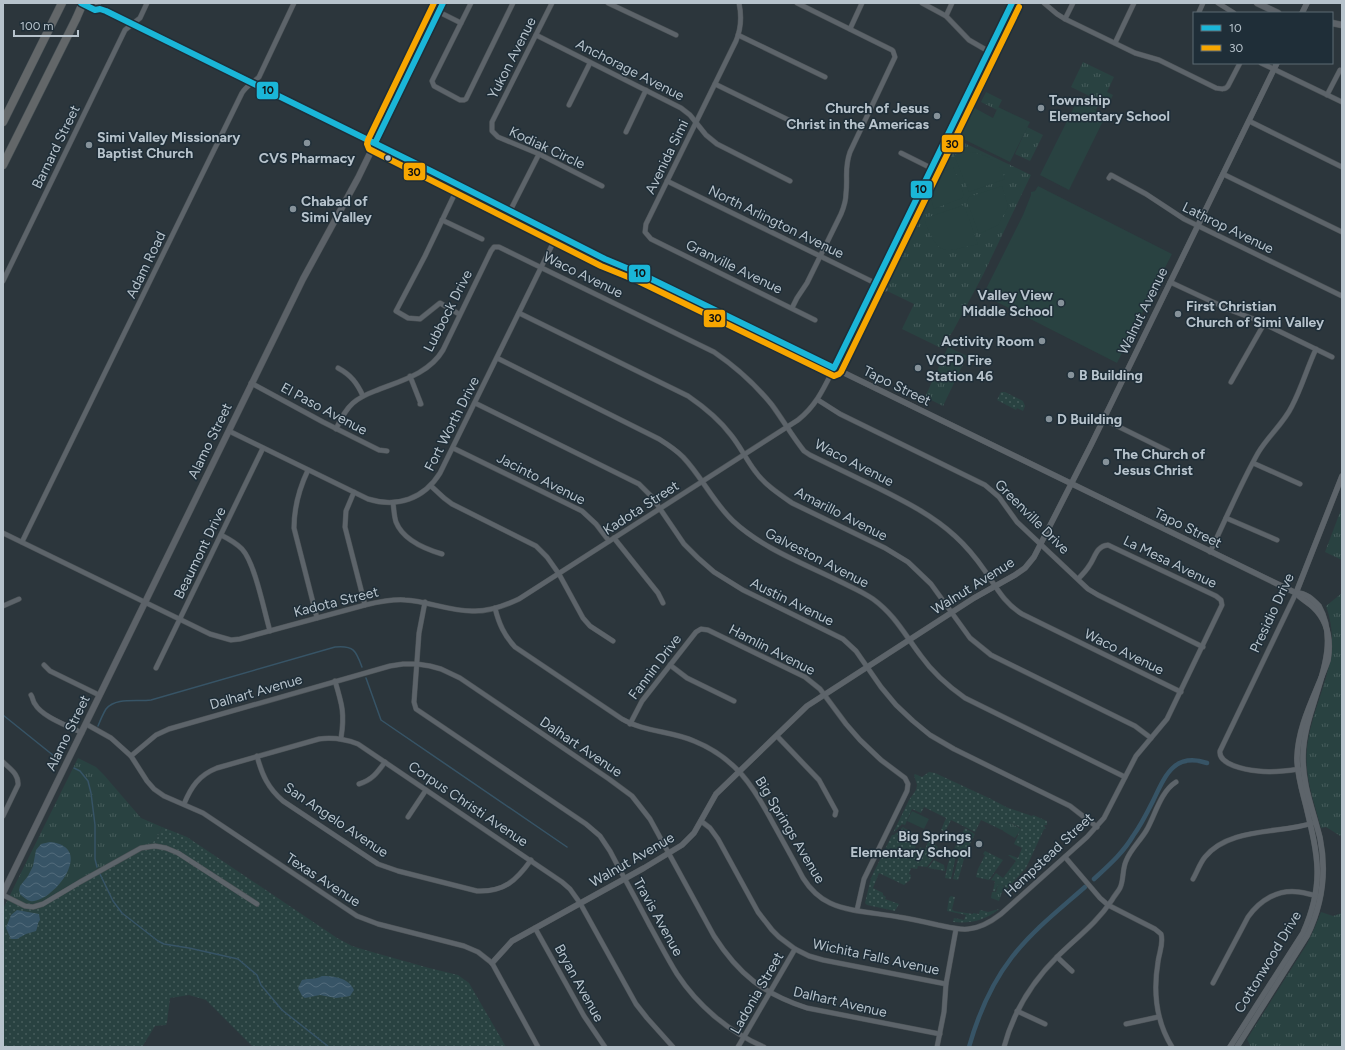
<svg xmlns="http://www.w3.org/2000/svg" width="1345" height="1050" viewBox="0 0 1345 1050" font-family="Figtree,sans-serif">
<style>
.grass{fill:url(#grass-dots)}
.park{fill:url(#park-tufts)}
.pitch{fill:#294241}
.water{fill:url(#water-waves)}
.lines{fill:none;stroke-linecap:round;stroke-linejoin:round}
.stream{stroke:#375466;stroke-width:1.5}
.canal{stroke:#375466;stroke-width:4.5}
.minor-casing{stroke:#4b5256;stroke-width:5.5}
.tertiary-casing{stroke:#4b5256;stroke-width:6}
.secondary-casing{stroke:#4b5256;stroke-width:7}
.motorway-casing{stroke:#495257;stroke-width:9}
.minor{stroke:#5d646a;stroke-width:4.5}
.tertiary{stroke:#5d646a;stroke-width:5.5}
.secondary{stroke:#5c6268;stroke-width:6}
.motorway{stroke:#636769;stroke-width:8}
.motorway-bridge-casing{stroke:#495257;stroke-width:9;stroke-linecap:butt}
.motorway-bridge{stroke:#636769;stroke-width:8}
.bus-1-casing{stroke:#1f2e38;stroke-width:9}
.bus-2-casing{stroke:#1f2e38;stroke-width:9}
.bus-1{stroke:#1ab6d8;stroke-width:6}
.bus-2{stroke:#f7a600;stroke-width:6}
.poi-dot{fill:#86929a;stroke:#1f2e38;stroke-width:1.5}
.bus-dot{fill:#b7c3cc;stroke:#1f2e38;stroke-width:1.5}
.labels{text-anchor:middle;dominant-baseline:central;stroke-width:3;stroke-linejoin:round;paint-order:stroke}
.street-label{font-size:14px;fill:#b7c3cc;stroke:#1f2e38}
.poi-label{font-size:14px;font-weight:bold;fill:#b7c3cc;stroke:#1f2e38;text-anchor:start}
.line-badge{stroke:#1f2e38;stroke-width:1.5}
.pale-badge-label{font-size:11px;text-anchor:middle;font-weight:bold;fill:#111}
</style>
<defs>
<pattern id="grass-dots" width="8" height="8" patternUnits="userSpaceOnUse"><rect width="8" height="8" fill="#294241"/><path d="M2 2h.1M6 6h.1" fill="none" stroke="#465c5b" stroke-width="1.8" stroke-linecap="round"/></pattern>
<pattern id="park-tufts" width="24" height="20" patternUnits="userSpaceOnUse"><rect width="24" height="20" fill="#294241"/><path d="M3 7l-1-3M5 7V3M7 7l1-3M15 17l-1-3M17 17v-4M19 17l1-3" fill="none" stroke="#465c5b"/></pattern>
<pattern id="water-waves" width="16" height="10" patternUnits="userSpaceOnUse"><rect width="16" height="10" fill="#375466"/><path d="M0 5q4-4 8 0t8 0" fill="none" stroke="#526b7b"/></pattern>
</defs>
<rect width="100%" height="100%" fill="#2c363c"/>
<g class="grass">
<polygon points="1001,392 1005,392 1023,401 1025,406 1023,411 1017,408 1019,404 1016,410 997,400"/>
<polygon points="929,772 935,773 991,799 1006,807 1032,816 1033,815 1047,821 1047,825 1044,825 1046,829 1044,829 1026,868 1005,891 1004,890 1005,886 998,884 995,892 993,891 995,881 991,880 996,873 1003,878 1016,861 1008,855 1010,855 1018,858 1022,848 1014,844 1021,828 1009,822 1004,831 981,820 975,832 951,820 945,832 941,830 946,818 924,807 921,813 912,809 905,825 902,824 893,833 909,800 916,790 917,785 914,775 915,774 922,777"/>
<polygon points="162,827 187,837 337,938 352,946 372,952 429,968 458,975 469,983 506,1047 253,1047 206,1000 189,995 170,998 167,1022 166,1025 155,1026 142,1047 3,1047 3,909 9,897 115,862 156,840"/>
<polygon points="903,827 904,827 902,830 904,828 912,832 911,833 912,834 909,842 916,845 915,848 919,850 920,847 925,849 929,840 938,847 932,858 933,859 927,867 918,866 917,869 911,868 909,874 911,875 910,880 904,885 879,873 873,888 883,893 883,895 886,897 885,899 899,904 895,911 867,905 865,903 871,878 892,835 894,835"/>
<polygon points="965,828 975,834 964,856 953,851"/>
<polygon points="985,851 1003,860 989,880 976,877 978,869 985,855 983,854"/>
<path d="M952,854L956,855L951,879L945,878C947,868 947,864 952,854Z"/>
<polygon points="959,856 964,859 958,880 953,879"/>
<polygon points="934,860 944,865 945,871 928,868"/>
<path d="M951,896L955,897L952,909L954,911L973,914V913L979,914L980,910L988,912L999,909C986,920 970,924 953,922L954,918L964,920L966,915L947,911L949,898Z"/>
</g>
<g class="park">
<polygon points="1083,62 1114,77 1107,92 1113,95 1108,105 1071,87"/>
<polygon points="986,92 1002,100 997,110 981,102"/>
<polygon points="1085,96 1099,103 1096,110 1082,103"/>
<polygon points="1027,127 1043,135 1030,161 1015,154"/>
<polygon points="954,138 1031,175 983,275 953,331 941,348 902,329 914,304 881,288"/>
<polygon points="948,347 967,356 943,406 925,397"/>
<polygon points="1342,507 1342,560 1325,552"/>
<path d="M1342,593V837L1326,827L1321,828C1314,802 1304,775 1307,748C1313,697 1345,659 1326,606Z"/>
<polygon points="78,758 96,767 104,775 141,818 162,827 156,840 115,862 47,903 26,906 9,897"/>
<polygon points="1009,822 1021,829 1015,838 1003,831"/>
<polygon points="998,884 1004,886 999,901 991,898 992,892 996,892"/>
<polygon points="1321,912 1333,916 1342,913 1342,1047 1251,1047 1247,1039 1307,944 1315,927"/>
</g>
<g class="pitch">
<polygon points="1077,101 1106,115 1069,190 1040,175"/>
<polygon points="973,107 993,118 998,107 1030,122 1010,162 959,137"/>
<path d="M966,152C984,152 1000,161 1005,179L969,192L954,155Z"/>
<path d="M953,167L964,195L962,198L934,209C927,188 934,176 953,167Z"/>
<polygon points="1002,186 1008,206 1007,209 998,225 979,234 967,201 969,197"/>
<polygon points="1038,186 1172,254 1117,363 983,295 1023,215 1031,195 1031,192 1035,191"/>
<path d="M964,205L978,244C943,252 940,258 925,222L929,217Z"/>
<polygon points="912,811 929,819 924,829 907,821"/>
</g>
<g class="water">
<path d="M50,842C98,847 51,905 30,901C27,900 23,897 20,894L19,890L20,886L28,876L33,866L36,850L41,844Z"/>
<path d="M17,910L39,914L40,920C37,923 38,927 36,931L26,934L17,939H11L6,928L11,915Z"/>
<path d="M322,976C334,976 349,978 354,990L350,996L336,998L320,995L305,998L302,996L298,988L302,980C309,978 315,980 322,976Z"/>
</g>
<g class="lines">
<g class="stream">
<polyline points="366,678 381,720 567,847"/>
<polyline points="3,715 59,760"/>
<path d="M98,726C100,721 103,714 106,709C116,697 137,702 151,700L335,647C354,645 356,651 362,667"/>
<polyline points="74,768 80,771 88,781 91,793 95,825 95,859 97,867"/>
<polyline points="100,874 113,901 122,913 158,941 164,944 189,948 238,959 257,975 261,985 282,1010 329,1047"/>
</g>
<g class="canal">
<path d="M1094,879C1108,866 1123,853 1133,836C1141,825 1147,813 1153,801C1165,776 1174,752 1207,763"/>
<path d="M969,1047C978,1015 992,983 1012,957C1033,930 1060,909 1085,887"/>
</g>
<g class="minor-casing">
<g id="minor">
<polyline points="471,3 432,81 434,86 460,100 464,100 466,99 513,3"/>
<polyline points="552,3 492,122 492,131 498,137 539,154 602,186"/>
<polyline points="608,3 676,35"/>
<path d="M739,3C742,17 741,29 736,41L646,224L645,232L651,239L815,320"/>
<polyline points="922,3 946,16 969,40 988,51"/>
<path d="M1044,3L1057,14L1065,19L1135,53L1159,60L1216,88C1221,89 1225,90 1228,86L1240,63"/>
<polyline points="1218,3 1234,13"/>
<polyline points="439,12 461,23"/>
<polyline points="1199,12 1203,3"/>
<polyline points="946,16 952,3"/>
<polyline points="1065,19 1073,3"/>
<polyline points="850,29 862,3"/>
<polyline points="536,35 681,108 690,115 706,135 717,144 790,181"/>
<polyline points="738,35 825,77"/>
<polyline points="1115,43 1134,3"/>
<polyline points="1261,63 1342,102"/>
<polyline points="715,84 801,126"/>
<polyline points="1327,95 1340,70"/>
<polyline points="569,105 590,63"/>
<polyline points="1249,121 1342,167"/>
<polyline points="626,132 646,90"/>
<polyline points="901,153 931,168"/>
<polyline points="1223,174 1342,232"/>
<polyline points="1109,178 1111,175 1146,194 1184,219 1342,296"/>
<polyline points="667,181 875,283"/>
<polyline points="459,185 425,256 396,311 408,318 420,319 440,303 459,314"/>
<polyline points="510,211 539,154"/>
<polyline points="442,220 482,239"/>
<polyline points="3,281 125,30 140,18 147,3"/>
<polyline points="1170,282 1230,310 1254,319 1332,357"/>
<polyline points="875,284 885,289"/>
<path d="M792,308L797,298L807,283L841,214C844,207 846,201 846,193C848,177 844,169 850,152L895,57L893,51L892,50L797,3"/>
<path d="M519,313L688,396C704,407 719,419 731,435C740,446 746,459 755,471C764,484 779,494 792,503L885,548L908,562L931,584L970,638L991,655L1135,726L1151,738"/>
<path d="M497,358L659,439C667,444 676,450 683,457C702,477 713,502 733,521C763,549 805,564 841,582C851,587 863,592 873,599C895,615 905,635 921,656C933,673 948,686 965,698L1125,777"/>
<path d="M338,368C351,375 357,383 363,396"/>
<polyline points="410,376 421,404 420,404"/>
<polyline points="1231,382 1264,324"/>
<polyline points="251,383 323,422 379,450 387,451"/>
<polyline points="818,400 840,414 985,485 999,497 1017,522 1088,589 1098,595 1203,647"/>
<polyline points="475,403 639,484 652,497 684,544 698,558 714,572 743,590 843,639 856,651 881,687 896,705 913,721 930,735 954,749 1070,806 1097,827"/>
<polyline points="1103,419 1168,451"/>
<path d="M336,429C341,419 345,410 353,403C360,397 367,394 375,391C400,381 429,374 443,350L491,251L494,247H499L714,352C736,367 755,384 772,405C783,420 792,436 804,451L810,455C833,466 855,477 878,488C906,502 932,515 955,536C966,546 976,558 985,571C996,587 1004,603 1022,614L1181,692"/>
<path d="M229,431L368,499C397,508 424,499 440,473L557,235"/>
<polyline points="453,448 582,511 596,524 609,541"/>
<polyline points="1253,463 1300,484"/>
<path d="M308,470C299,489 294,506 294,528L317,618"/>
<polyline points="431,486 444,498 452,504 536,546 547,557 559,574 583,618 590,626 613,641"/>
<polyline points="354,492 346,511 345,527 365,605"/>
<path d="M393,503C394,509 394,516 396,522C403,540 425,549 442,554"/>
<polyline points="1226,518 1277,540"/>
<path d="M3,533L210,634L231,640L240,639L365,605C378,602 392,599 405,600C427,601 449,611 472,611C488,612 504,606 519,599L798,420C816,406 824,388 834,368L1012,3"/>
<path d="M221,535C229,539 236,543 242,549C255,563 264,611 270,631"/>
<polyline points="614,538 658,593 663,603"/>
<path d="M22,542L242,93C246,86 253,83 259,77L294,3"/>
<path d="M1210,552C1226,519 1240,485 1258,453C1268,436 1284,423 1292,406C1302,387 1307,368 1316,349"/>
<path d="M1296,593L1220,751C1218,765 1247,770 1258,771C1271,773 1286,771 1299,769"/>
<path d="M425,602L419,633L414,702L416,709L586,824L600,836L610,851C623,876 637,901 650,926C659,942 667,958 677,974C698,1006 729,1032 764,1047"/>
<polyline points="3,606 19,599"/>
<path d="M495,608C499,624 504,635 515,647L622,719C644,732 671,731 694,741C736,758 754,787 774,825C784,843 794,861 803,878C810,889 819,898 830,903C849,912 878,913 899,917C912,919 925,922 938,925C948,927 958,930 968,929C981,928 992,921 1001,914L1087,837L1104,818L1136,756L1167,719L1222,605L1221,600L1216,596L1108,545C1096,546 1095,558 1089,566C1086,571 1082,575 1078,579"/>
<polyline points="44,665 50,671 99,695"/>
<polyline points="670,665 687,678 734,701"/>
<polyline points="156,668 263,448"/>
<path d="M335,681C342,704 345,714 341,738"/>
<path d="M31,695C33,698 33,702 35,704C42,717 69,726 82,733"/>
<polyline points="86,724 111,738 131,756 147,781 154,789 164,796 203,813 357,916 378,924 464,946 478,952 492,963 538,1047"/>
<polyline points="630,724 642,701 696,632 701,629 708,630 805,677 820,689 846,724 860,740 881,760 905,778 908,784 907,791 864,879 857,910"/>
<polyline points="777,736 819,780 836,811 835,815"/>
<path d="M131,756L156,735L169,729L390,666L403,664H417L430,666L441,669L460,678L609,779L632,796L650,819L714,936C739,975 764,994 807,1008L940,1034"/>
<path d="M257,756C262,775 268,788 283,801L378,864L398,871L477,891C504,892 516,881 531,860"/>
<path d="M3,762C10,769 19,774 18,785L3,816"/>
<path d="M359,784C372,780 377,773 385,762"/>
<path d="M184,804C191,787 199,775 217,768L319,739C333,737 345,739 358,744L562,882L570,889L580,903L636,1004L647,1018L673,1047"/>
<polyline points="408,817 426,790"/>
<polyline points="701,821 710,828 718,839 758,912 772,930 779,937 795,949 809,956 823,960 946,984"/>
<path d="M1065,857L1100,898L1108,905L1155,929L1161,934C1164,943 1159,953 1158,962C1153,992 1156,1021 1172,1047"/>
<path d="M1193,879C1197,872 1200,863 1205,857C1229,827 1280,834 1313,823"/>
<polyline points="3,895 25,906 33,907 43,904 80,882 141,848 155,846 166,848 178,853 257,904"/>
<polyline points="535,928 584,1016 605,1047"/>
<polyline points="1057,957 1072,971"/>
<path d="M1213,983L1248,917C1260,900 1278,889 1299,892C1306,893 1312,895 1318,896"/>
<polyline points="1017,1011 1045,1024"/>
<polyline points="1126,1024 1158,1017"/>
<polyline points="738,1047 795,949"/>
<polyline points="937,1047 944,1012 946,984 956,929"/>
<path d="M1004,1047C1013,1013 1032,982 1057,957C1077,937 1096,924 1112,900C1114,896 1118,892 1120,888C1124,880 1122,870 1126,861C1130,850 1140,841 1146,831C1155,816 1160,792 1176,782"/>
</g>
</g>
<g class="tertiary-casing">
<g id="tertiary">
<path d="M81,3L95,10L100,9L106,11L431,171L605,259L641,274L1296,593C1301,599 1308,602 1313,607C1328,621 1331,641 1328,660C1317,692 1298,723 1297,758C1297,774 1302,790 1306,806C1318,856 1325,884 1303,933L1230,1047"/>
<polyline points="97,3 100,9"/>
<polyline points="1302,13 1307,3"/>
<polyline points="1296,593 1342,476"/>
<polyline points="492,963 512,941 644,868 682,845 694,833 716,794 807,706 974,598 1015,575 1025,568 1034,557 1091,445 1277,63"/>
<path d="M1237,1047L1307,936C1322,905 1327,872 1320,838C1313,810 1302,784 1303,755C1304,704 1345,653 1319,606C1312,599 1306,593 1296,593"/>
</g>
</g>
<g class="secondary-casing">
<g id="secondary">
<polyline points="1257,3 1278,13"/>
<polyline points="1332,23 1342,25"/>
<polyline points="3,893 303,279 358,178 443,3"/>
</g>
</g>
<g class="motorway-casing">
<g id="motorway">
<polyline points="3,122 62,3"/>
<polyline points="3,165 76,19"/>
</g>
</g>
<use href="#minor" class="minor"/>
<use href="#tertiary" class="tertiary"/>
<use href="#secondary" class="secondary"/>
<use href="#motorway" class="motorway"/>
<g class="motorway-bridge-casing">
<polyline id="motorway-bridge" points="76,19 83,3"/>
</g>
<use href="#motorway-bridge" class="motorway-bridge"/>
<g class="bus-1-casing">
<g id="bus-1">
<polyline points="81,3 95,10 100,9 106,11 431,171 605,259 641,274 834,368 1012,3"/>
<polyline points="375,143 443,3"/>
</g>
</g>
<g class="bus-2-casing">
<polyline id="bus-2" points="434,3 368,140 367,144 369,149 601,266 638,281 834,376 839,374 841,372 1019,7"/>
</g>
<use href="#bus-1" class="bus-1"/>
<use href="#bus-2" class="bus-2"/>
</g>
<g class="poi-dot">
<circle cx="1041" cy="108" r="4"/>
<circle cx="937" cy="116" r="4"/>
<circle cx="307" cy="143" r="4"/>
<circle cx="89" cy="145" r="4"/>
<circle cx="293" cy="209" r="4"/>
<circle cx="1061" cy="303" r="4"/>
<circle cx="1178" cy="314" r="4"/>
<circle cx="1042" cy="341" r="4"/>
<circle cx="918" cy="368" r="4"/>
<circle cx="1071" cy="375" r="4"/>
<circle cx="1049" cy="419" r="4"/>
<circle cx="1106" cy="462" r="4"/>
<circle cx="979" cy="844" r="4"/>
</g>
<circle class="bus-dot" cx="388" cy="158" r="3.5"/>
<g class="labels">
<g class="street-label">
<text transform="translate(512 58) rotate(-63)">Yukon Avenue</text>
<text transform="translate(630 70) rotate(27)">Anchorage Avenue</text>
<text transform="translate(56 147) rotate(-64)">Barnard Street</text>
<text transform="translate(547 148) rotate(25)">Kodiak Circle</text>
<text transform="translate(667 157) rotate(-64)">Avenida Simi</text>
<text transform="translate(776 222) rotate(26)">North Arlington Avenue</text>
<text transform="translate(1228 228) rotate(26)">Lathrop Avenue</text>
<text transform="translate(146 265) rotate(-64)">Adam Road</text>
<text transform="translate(734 267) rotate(26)">Granville Avenue</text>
<text transform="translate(583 275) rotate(26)">Waco Avenue</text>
<text transform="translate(448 311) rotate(-63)">Lubbock Drive</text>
<text transform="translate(1143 311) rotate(-64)">Walnut Avenue</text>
<text transform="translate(897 386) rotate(26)">Tapo Street</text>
<text transform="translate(324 409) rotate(28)">El Paso Avenue</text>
<text transform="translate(452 424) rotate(-63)">Fort Worth Drive</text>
<text transform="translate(210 441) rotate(-64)">Alamo Street</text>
<text transform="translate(854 463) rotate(27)">Waco Avenue</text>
<text transform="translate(541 479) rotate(27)">Jacinto Avenue</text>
<text transform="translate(641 508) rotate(-33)">Kadota Street</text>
<text transform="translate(841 514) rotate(27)">Amarillo Avenue</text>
<text transform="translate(1032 517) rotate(45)">Greenville Drive</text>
<text transform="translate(1188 528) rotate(26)">Tapo Street</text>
<text transform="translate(200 553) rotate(-64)">Beaumont Drive</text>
<text transform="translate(817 558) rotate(27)">Galveston Avenue</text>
<text transform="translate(1170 562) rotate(26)">La Mesa Avenue</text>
<text transform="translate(973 586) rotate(-32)">Walnut Avenue</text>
<text transform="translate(336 602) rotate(-14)">Kadota Street</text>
<text transform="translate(792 602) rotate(26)">Austin Avenue</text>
<text transform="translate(1272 613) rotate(-65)">Presidio Drive</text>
<text transform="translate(772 650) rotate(27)">Hamlin Avenue</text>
<text transform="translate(1124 652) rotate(26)">Waco Avenue</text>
<text transform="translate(655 667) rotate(-53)">Fannin Drive</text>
<text transform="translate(256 692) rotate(-16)">Dalhart Avenue</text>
<text transform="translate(68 733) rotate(-64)">Alamo Street</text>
<text transform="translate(581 747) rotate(34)">Dalhart Avenue</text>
<text transform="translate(468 804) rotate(34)">Corpus Christi Avenue</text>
<text transform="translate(336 820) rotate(34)">San Angelo Avenue</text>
<text transform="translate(790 830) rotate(59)">Big Springs Avenue</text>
<text transform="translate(1049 855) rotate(-43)">Hempstead Street</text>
<text transform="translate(632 860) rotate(-30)">Walnut Avenue</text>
<text transform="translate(323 880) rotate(33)">Texas Avenue</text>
<text transform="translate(658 917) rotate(61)">Travis Avenue</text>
<text transform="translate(876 957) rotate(12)">Wichita Falls Avenue</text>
<text transform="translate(1268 962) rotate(-59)">Cottonwood Drive</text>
<text transform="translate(579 983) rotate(61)">Bryan Avenue</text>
<text transform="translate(757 993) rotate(-60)">Ladonia Street</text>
<text transform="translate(840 1002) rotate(13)">Dalhart Avenue</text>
</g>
<g class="poi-label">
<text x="1049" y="100">Township<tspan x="1049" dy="16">Elementary School</tspan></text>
<text x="929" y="108" text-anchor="end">Church of Jesus<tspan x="929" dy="16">Christ in the Americas</tspan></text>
<text x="97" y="137">Simi Valley Missionary<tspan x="97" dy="16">Baptist Church</tspan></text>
<text x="307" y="158" text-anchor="middle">CVS Pharmacy</text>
<text x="301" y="201">Chabad of<tspan x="301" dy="16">Simi Valley</tspan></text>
<text x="1053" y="295" text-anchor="end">Valley View<tspan x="1053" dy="16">Middle School</tspan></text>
<text x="1186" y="306">First Christian<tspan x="1186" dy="16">Church of Simi Valley</tspan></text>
<text x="1034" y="341" text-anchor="end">Activity Room</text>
<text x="926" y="360">VCFD Fire<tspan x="926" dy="16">Station 46</tspan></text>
<text x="1079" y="375">B Building</text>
<text x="1057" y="419">D Building</text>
<text x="1114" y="454">The Church of<tspan x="1114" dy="16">Jesus Christ</tspan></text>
<text x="971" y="836" text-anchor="end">Big Springs<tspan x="971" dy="16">Elementary School</tspan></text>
</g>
</g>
<g class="line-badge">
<rect x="256" y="81" width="23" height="19" rx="4" fill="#1ab6d8"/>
<rect x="941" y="134" width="23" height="19" rx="4" fill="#f7a600"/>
<rect x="403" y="162" width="23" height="19" rx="4" fill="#f7a600"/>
<rect x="910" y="180" width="23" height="19" rx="4" fill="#1ab6d8"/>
<rect x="628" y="264" width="23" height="19" rx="4" fill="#1ab6d8"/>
<rect x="703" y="309" width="23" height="19" rx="4" fill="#f7a600"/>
</g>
<g class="pale-badge-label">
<text x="268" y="94">10</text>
<text x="952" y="148">30</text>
<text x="414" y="176">30</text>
<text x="921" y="193">10</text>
<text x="640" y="277">10</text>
<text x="715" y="322">30</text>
</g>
<rect width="1345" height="1050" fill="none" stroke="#b7c3cc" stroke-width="8"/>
<rect x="1193" y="12" width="140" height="52" fill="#1f2e38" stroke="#5c6a73"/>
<rect x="1201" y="25" width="20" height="6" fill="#1ab6d8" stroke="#5c6a73"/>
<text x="1229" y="32" font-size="12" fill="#b7c3cc">10</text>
<rect x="1201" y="45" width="20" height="6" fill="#f7a600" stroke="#5c6a73"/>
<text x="1229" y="52" font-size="12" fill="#b7c3cc">30</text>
<path d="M14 30v6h64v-6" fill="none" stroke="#b7c3cc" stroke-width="2"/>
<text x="20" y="30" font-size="12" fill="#b7c3cc" stroke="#1f2e38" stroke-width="3" paint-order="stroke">100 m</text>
</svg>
